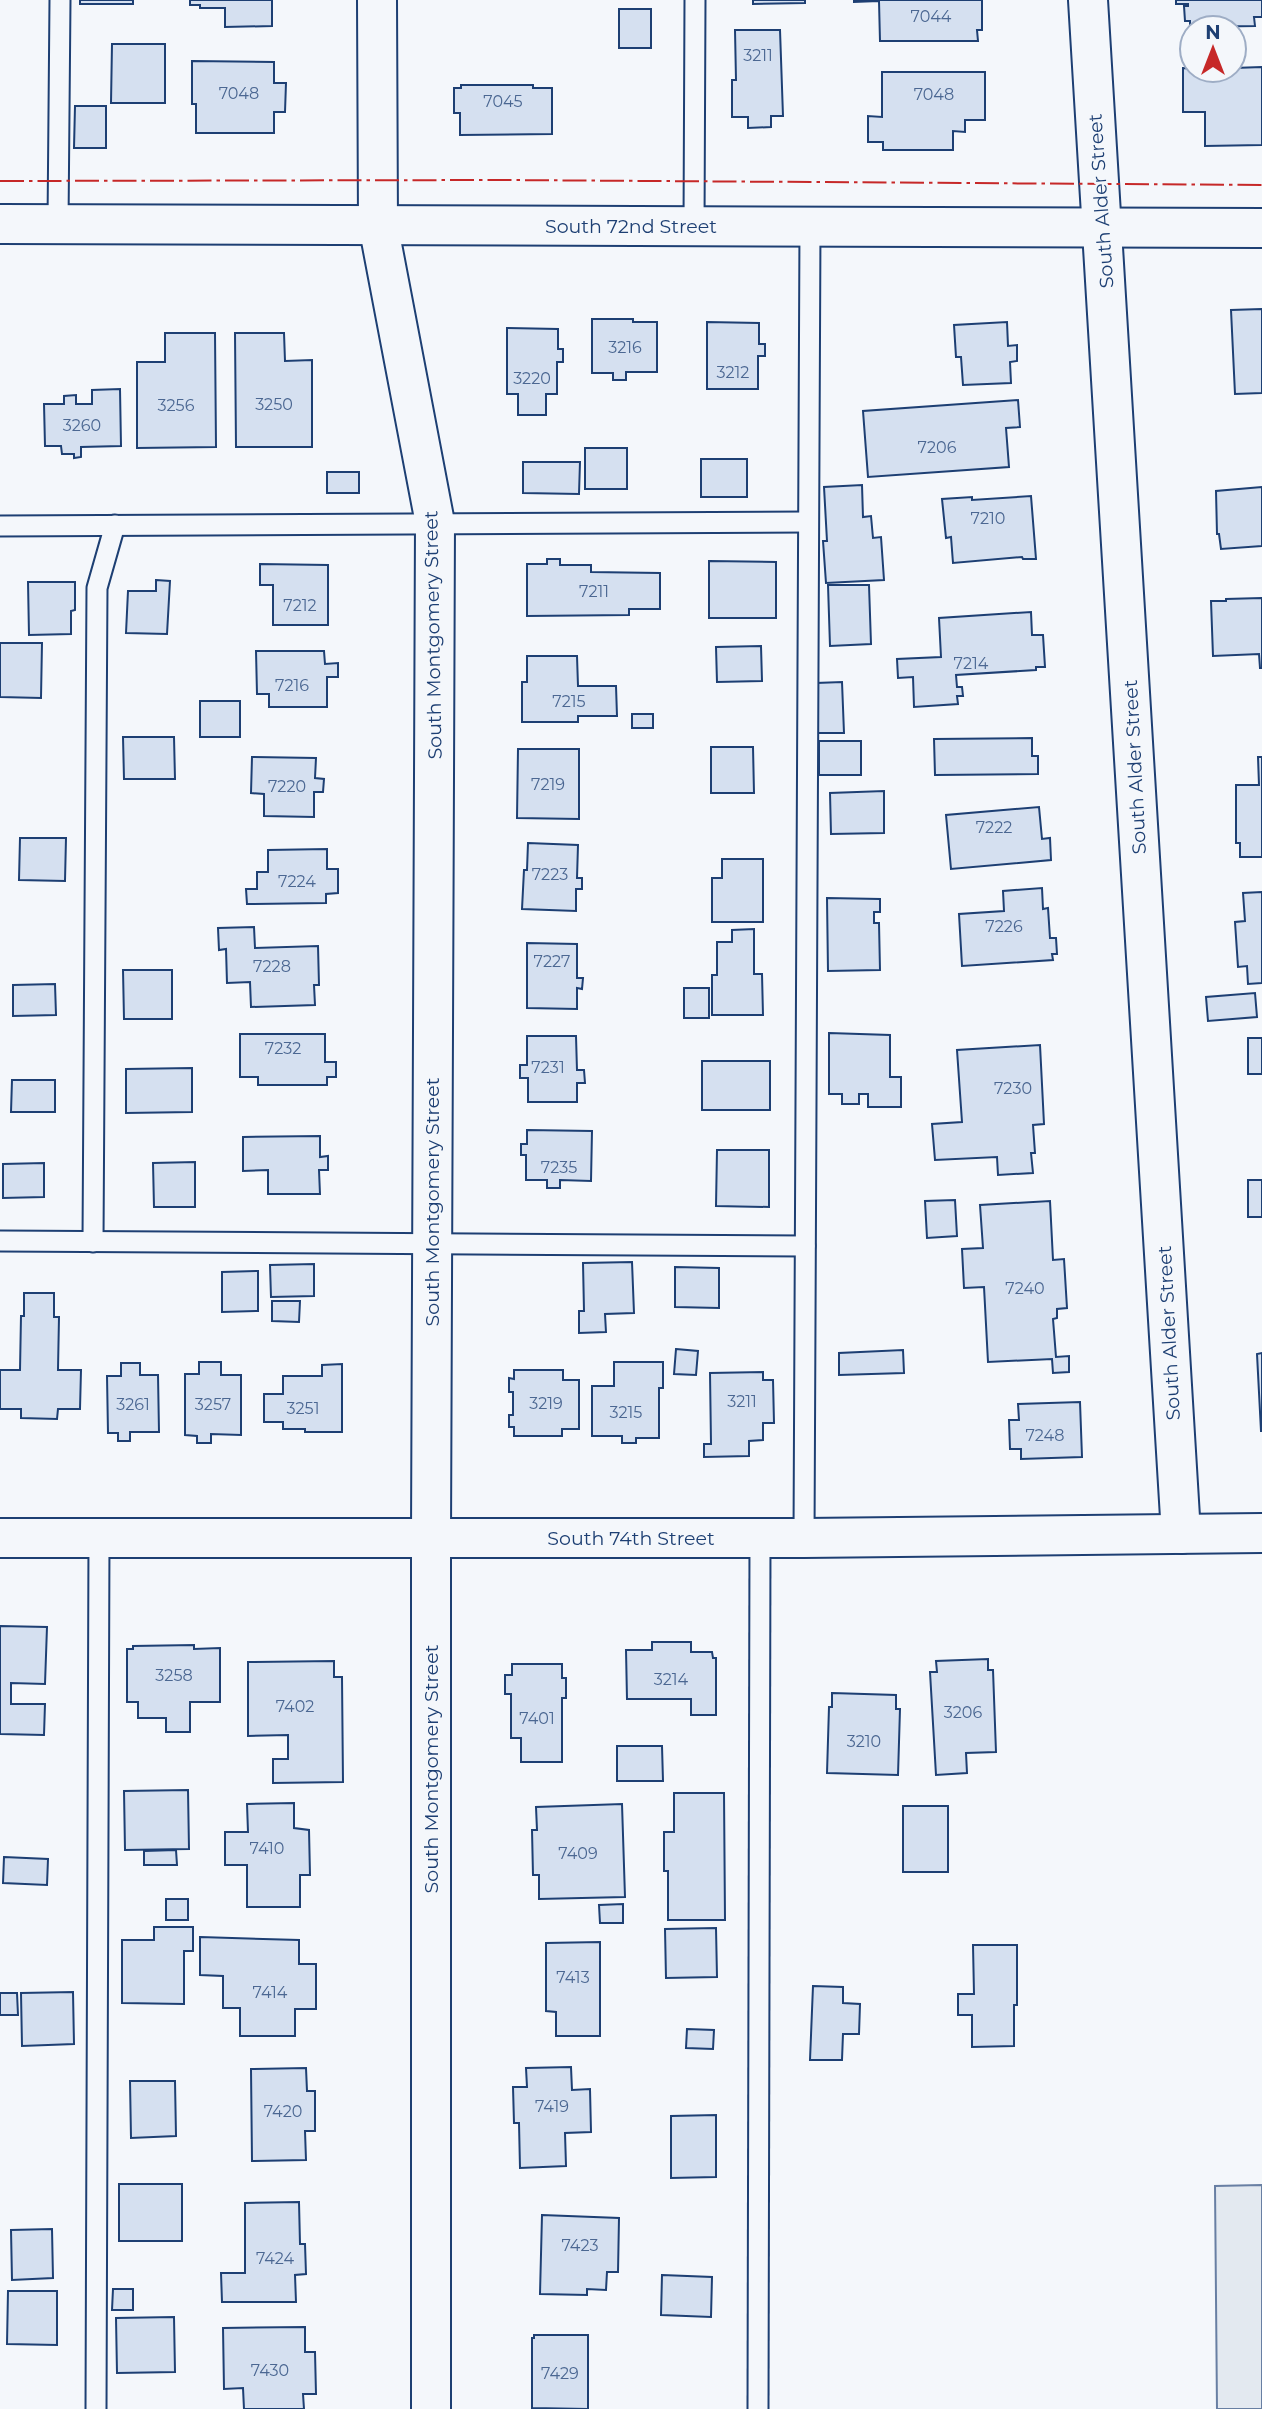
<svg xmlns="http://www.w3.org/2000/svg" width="1262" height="2409" viewBox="0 0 1262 2409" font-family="Montserrat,sans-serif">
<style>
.green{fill:#e3e9f0;stroke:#687fa3;stroke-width:2}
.building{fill:#d5e0f0;stroke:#1d3f73;stroke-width:2}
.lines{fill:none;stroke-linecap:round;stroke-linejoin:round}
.lane-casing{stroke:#1d3f73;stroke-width:23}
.street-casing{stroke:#1d3f73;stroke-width:42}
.primary-casing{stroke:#1d3f73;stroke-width:42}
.lane{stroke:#f4f7fb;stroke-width:19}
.street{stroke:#f4f7fb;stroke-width:38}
.primary{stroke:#f4f7fb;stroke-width:38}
.power{stroke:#c62828;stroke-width:2;stroke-dasharray:24 5 3.5 5;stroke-linecap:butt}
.labels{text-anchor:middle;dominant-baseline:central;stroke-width:5;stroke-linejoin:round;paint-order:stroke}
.number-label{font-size:16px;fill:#4b6792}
.street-label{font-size:19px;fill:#1d3f73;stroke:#f4f7fb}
</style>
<rect width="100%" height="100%" fill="#f4f7fb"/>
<polygon class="green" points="1262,2185 1262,2409 1217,2409 1215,2186"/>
<g class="building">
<rect x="80" y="0" width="53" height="4"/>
<polygon points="190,0 272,0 272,26 225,27 225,8 200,8 200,5 190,5"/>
<polygon points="753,0 805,0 805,3 753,4"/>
<polygon points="854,0 982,0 982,30 977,30 978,41 880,41 879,1 854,2"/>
<polygon points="1176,0 1262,0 1262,17 1254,17 1255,26 1190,27 1190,21 1185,21 1184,6 1188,6 1188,4 1176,4"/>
<rect x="619" y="9" width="32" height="39"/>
<polygon points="735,30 780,30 783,116 771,116 771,127 748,128 748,117 732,117 732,80 736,80"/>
<polygon points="112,44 165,44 165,103 111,103"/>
<polygon points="192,61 274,62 274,83 286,83 285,112 274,112 274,133 196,133 196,104 192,104"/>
<polygon points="1262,67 1262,145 1205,146 1205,112 1183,112 1183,68 1234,70 1234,68"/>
<polygon points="882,72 985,72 985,120 965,120 965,132 953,131 953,150 883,150 883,142 868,142 868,116 882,117"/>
<polygon points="461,85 533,85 533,88 552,88 552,134 460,135 460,113 454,113 454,88 461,88"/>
<polygon points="75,106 106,106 106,148 74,148"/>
<polygon points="1262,309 1262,393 1235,394 1231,310"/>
<polygon points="592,319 633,319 633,322 657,322 657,372 626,372 626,380 613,380 613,373 592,373"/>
<polygon points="707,322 759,323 759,344 765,344 765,356 758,356 758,389 707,389"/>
<polygon points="1007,322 1008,346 1017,345 1017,361 1010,362 1011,383 963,385 961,357 956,357 954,325"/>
<polygon points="507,328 558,329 558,349 563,349 563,362 557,362 557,394 546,394 546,415 518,415 518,394 507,394"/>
<polygon points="165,333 215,333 216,447 137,448 137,362 165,362"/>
<polygon points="235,333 284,333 285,361 312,360 312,447 236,447"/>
<polygon points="120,389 121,446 81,447 81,457 74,458 74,454 62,454 61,446 45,446 44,404 64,404 64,396 76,395 76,404 92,404 92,390"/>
<polygon points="1018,400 1020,427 1006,428 1009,467 868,477 863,411"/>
<rect x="585" y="448" width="42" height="41"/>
<rect x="701" y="459" width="46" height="38"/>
<polygon points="523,462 580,462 579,494 523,493"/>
<rect x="327" y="472" width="32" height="21"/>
<polygon points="862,485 863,517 871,516 873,538 881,537 884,580 826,583 823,541 827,541 824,487"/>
<polygon points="1262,487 1262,546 1221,549 1219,534 1217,534 1216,491"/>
<polygon points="1031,496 1036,559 1023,559 1022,557 953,563 951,537 946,538 942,499 972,497 972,500"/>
<polygon points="547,559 560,559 560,565 591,565 591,572 660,573 660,609 629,609 629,615 527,616 527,564 547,564"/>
<polygon points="709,561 776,562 776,618 709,618"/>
<polygon points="260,564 328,565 328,625 273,625 273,585 260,585"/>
<polygon points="156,580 170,581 167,634 126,633 128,591 156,591"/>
<polygon points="28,582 75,582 75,610 71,611 71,634 29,635"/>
<polygon points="828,585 869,585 871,644 830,646"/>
<polygon points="1262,598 1262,668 1260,668 1259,654 1213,656 1211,601 1226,601 1226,599"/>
<polygon points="1031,612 1032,635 1043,635 1045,667 1036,667 1036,670 956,675 957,687 962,687 963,696 957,696 958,704 914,707 913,677 898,678 897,659 941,657 939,618"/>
<polygon points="0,643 42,643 41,698 0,697"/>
<polygon points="761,646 762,681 717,682 716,647"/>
<polygon points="256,651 324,651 325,664 338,663 338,677 327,677 327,707 269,707 269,694 257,694"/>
<polygon points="527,656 577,656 578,686 616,686 617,716 578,716 578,722 522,722 522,682 527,682"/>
<polygon points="842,682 844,733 817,733 816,683"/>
<rect x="200" y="701" width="40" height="36"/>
<rect x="632" y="714" width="21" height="14"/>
<polygon points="123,737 174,737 175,779 124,779"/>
<polygon points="1032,738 1032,756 1038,756 1038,774 935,775 934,739"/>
<rect x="819" y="741" width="42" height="34"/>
<polygon points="711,747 753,747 754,793 711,793"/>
<polygon points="518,749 579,749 579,819 517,818"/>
<polygon points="252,757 316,758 315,778 324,779 323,792 314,792 314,817 264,816 264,794 251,793"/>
<polygon points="1258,757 1262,757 1262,857 1240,857 1240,843 1236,843 1236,785 1259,785"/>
<polygon points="884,791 884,833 831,834 830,793"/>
<polygon points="1039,807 1042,839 1050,838 1051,860 951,869 946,815"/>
<polygon points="20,838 66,838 65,881 19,880"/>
<polygon points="528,843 578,845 577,878 582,878 582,889 576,889 576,911 522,909 524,870 527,870"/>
<polygon points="327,849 327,869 338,869 338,893 326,894 326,903 247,904 246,889 257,889 257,872 268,872 268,850"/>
<polygon points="722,859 763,859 763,922 712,922 712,878 722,878"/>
<polygon points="1042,888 1043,909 1048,908 1050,938 1056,938 1057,954 1052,954 1053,960 962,966 959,914 1004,911 1003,891"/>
<polygon points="1262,892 1262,983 1248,984 1247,966 1238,967 1235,922 1245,921 1243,893"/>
<polygon points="827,898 880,899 880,912 874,912 874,923 879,923 880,970 828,971"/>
<polygon points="254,927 255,948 318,946 319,985 314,985 315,1005 251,1007 250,982 227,983 226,949 219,950 218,928"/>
<polygon points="754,929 754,974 762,974 763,1015 712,1015 712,975 717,975 717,942 732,942 732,930"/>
<polygon points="527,943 577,944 577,978 583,978 582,989 577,988 577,1009 527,1008"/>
<polygon points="123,970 172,970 172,1019 124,1019"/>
<polygon points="55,984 56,1015 13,1016 13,985"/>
<rect x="684" y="988" width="25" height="30"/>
<polygon points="1255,993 1257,1017 1208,1021 1206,997"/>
<polygon points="829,1033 890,1035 890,1077 901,1077 901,1107 868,1107 868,1094 859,1094 859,1104 842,1104 842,1094 829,1094"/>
<polygon points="240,1034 325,1034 325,1062 336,1062 336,1077 327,1077 327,1085 258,1085 258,1077 240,1077"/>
<polygon points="527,1036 576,1036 577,1070 584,1070 585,1083 577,1083 577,1102 528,1102 528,1078 520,1078 520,1065 527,1065"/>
<rect x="1248" y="1038" width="14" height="36"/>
<polygon points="1040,1045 1044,1124 1033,1125 1035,1153 1031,1153 1033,1173 998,1175 997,1157 935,1160 932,1124 962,1122 957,1050"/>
<rect x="702" y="1061" width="68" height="49"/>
<polygon points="192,1068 192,1112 126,1113 126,1069"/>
<polygon points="12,1080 55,1080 55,1112 11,1112"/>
<polygon points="527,1130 592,1131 591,1181 560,1180 560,1188 547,1188 547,1180 526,1180 526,1155 521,1155 521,1144 527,1144"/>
<polygon points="320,1136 320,1157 328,1156 328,1170 319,1170 320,1194 268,1194 268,1170 243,1171 243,1137"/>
<polygon points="717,1150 769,1150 769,1207 716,1206"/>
<polygon points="195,1162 195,1207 154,1207 153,1163"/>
<polygon points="44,1163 44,1197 3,1198 3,1164"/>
<rect x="1248" y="1180" width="14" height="37"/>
<polygon points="955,1200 957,1236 927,1238 925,1201"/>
<polygon points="1050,1201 1053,1260 1064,1259 1067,1308 1057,1309 1057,1318 1053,1319 1056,1357 1069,1356 1069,1372 1053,1373 1052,1359 988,1362 984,1287 964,1288 962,1249 983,1248 980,1205"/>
<polygon points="632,1262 634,1313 605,1314 606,1332 579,1333 579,1311 584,1311 583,1263"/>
<polygon points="314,1264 314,1296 271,1297 270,1265"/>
<polygon points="675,1267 719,1268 719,1308 675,1307"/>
<polygon points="258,1271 258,1311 222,1312 222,1272"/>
<polygon points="24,1293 54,1293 54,1317 59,1317 58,1370 81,1370 80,1409 58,1409 57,1419 21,1418 21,1409 0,1409 0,1370 20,1370 21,1316 24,1316"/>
<polygon points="272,1301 300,1301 299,1322 272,1321"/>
<polygon points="676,1349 698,1351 696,1375 674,1374"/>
<polygon points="903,1350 904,1373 839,1375 839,1353"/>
<polygon points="1262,1353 1262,1431 1261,1431 1257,1354"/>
<polygon points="199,1362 221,1362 221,1375 241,1375 241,1435 211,1434 211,1443 197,1443 197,1436 185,1435 185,1374 199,1374"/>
<polygon points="614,1362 663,1362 663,1388 659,1388 659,1438 636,1438 636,1443 622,1443 622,1436 592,1436 592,1386 614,1386"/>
<polygon points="121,1363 140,1363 140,1375 158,1375 159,1432 130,1432 130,1441 118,1441 118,1433 108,1433 107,1376 121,1376"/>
<polygon points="342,1364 342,1432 305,1432 305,1429 283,1429 283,1422 264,1422 264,1394 283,1394 283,1376 322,1376 322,1365"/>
<polygon points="514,1370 563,1370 563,1380 579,1380 579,1429 562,1429 562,1436 514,1436 514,1427 509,1427 509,1415 513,1415 513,1392 509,1392 509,1378 514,1379"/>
<polygon points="763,1372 763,1380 773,1380 774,1423 763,1423 763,1440 749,1441 749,1456 704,1457 704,1444 711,1444 710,1373"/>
<polygon points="1080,1402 1082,1457 1021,1459 1021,1449 1010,1449 1009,1420 1019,1420 1018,1404"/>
<polygon points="0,1626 47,1627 45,1684 11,1683 11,1704 45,1704 44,1735 0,1734"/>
<polygon points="652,1642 691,1642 691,1652 712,1652 713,1658 716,1658 716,1715 691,1715 691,1699 627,1699 626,1650 652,1650"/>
<polygon points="194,1645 194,1649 220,1648 220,1702 190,1702 190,1732 166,1732 166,1718 138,1718 138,1702 127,1702 127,1649 133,1649 133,1646"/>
<polygon points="988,1659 988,1670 993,1670 996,1752 966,1753 967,1773 936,1775 930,1672 937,1672 936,1661"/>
<polygon points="334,1661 334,1677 342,1677 343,1782 273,1783 273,1759 288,1759 288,1735 248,1736 248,1662"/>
<polygon points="512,1664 562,1664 562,1678 566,1678 566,1698 562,1698 562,1762 521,1762 521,1738 511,1738 511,1694 505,1694 505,1675 512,1675"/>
<polygon points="832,1693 896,1695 896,1709 900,1709 898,1775 827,1773 829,1707 832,1707"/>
<polygon points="617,1746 662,1746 663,1781 617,1781"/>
<polygon points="188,1790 189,1849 125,1850 124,1791"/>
<polygon points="674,1793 724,1793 725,1920 668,1920 668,1871 664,1871 664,1832 674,1832"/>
<polygon points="294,1803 294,1828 309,1830 310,1875 300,1875 300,1907 247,1907 247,1865 225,1865 225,1832 248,1832 247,1804"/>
<polygon points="622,1804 625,1897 539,1899 539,1875 533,1875 532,1830 537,1830 536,1807"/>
<rect x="903" y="1806" width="45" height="66"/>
<polygon points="176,1850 177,1865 144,1865 144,1851"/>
<polygon points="4,1857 48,1859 47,1885 3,1883"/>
<rect x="166" y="1899" width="22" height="21"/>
<polygon points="623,1904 623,1923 600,1923 599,1905"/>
<polygon points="154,1927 193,1927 193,1951 184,1951 184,2004 122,2003 122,1940 154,1940"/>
<polygon points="716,1928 717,1977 666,1978 665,1929"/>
<polygon points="200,1937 299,1940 299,1964 316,1964 316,2009 295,2009 295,2036 240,2036 240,2008 223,2008 223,1976 200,1975"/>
<polygon points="600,1942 600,2036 556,2036 556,2012 546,2011 546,1943"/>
<polygon points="973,1945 1017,1945 1017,2005 1014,2005 1014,2046 972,2047 972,2015 958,2015 958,1994 974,1994"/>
<polygon points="813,1986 843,1987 843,2003 860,2004 859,2034 843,2034 842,2060 810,2060"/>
<polygon points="73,1992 74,2044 22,2046 21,1993"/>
<polygon points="0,1993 17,1993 18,2015 0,2015"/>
<polygon points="687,2029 714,2030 713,2049 686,2048"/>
<polygon points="571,2067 572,2090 590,2089 591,2132 565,2133 566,2166 520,2168 519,2123 514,2123 513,2087 527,2087 526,2068"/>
<polygon points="306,2068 307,2091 315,2091 315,2131 305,2131 306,2160 252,2161 251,2069"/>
<polygon points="130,2081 175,2081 176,2136 131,2138"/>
<polygon points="716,2115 716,2177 671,2178 671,2116"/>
<rect x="119" y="2184" width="63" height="57"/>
<polygon points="299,2202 300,2244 305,2244 306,2274 295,2275 296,2302 222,2302 221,2273 245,2273 245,2203"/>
<polygon points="542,2215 619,2218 618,2272 607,2272 606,2290 587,2289 587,2295 540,2294"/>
<polygon points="52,2229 53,2278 12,2280 11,2230"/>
<polygon points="662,2275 712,2277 711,2317 661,2315"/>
<polygon points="113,2289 133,2289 133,2310 112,2310"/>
<polygon points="8,2291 57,2291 57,2345 7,2344"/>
<polygon points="174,2317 175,2372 117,2373 116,2318"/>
<polygon points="305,2327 305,2352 315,2352 316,2394 303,2394 304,2409 244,2409 243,2388 224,2389 223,2328"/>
<polygon points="534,2335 588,2335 588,2409 532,2408 532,2338 534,2338"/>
</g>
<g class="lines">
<g class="lane-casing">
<g id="lane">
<polyline points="58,224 60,0"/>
<polyline points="694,226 695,0"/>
<polyline points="0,526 808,522"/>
<polyline points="0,1241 805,1246"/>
<polyline points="93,1242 97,588 115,525"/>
<polyline points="804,1538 810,227"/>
<polyline points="96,2409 99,1538"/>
<polyline points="758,2409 760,1538"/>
</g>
</g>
<g class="street-casing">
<g id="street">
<polyline points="377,0 378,224 435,523 431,1538 431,2409"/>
<polyline points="1088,0 1181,1534"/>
<polyline points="0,224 1262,228"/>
</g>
</g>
<g class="primary-casing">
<polyline id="primary" points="0,1538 804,1538 1262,1533"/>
</g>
<use href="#lane" class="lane"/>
<use href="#street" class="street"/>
<use href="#primary" class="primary"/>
<polyline class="power" points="0,181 503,180 1262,185"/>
</g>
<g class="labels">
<g class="number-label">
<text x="931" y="16">7044</text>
<text x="758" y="55">3211</text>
<text x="239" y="93">7048</text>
<text x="934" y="94">7048</text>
<text x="503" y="101">7045</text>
<text x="625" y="347">3216</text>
<text x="733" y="372">3212</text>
<text x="532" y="378">3220</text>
<text x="274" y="404">3250</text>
<text x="176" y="405">3256</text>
<text x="82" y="425">3260</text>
<text x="937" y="447">7206</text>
<text x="988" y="518">7210</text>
<text x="594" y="591">7211</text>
<text x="300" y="605">7212</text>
<text x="971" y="663">7214</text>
<text x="292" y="685">7216</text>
<text x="569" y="701">7215</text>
<text x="548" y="784">7219</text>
<text x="287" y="786">7220</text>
<text x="994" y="827">7222</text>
<text x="550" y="874">7223</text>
<text x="297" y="881">7224</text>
<text x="1004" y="926">7226</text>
<text x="552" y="961">7227</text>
<text x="272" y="966">7228</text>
<text x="283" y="1048">7232</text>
<text x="548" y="1067">7231</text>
<text x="1013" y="1088">7230</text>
<text x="559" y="1167">7235</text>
<text x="1025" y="1288">7240</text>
<text x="742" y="1401">3211</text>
<text x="546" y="1403">3219</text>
<text x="133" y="1404">3261</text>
<text x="213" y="1404">3257</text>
<text x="303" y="1408">3251</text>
<text x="626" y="1412">3215</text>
<text x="1045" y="1435">7248</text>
<text x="174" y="1675">3258</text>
<text x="671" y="1679">3214</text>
<text x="295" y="1706">7402</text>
<text x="963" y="1712">3206</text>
<text x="537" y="1718">7401</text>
<text x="864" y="1741">3210</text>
<text x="267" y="1848">7410</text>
<text x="578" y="1853">7409</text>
<text x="573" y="1977">7413</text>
<text x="270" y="1992">7414</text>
<text x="552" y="2106">7419</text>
<text x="283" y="2111">7420</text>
<text x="580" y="2245">7423</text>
<text x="275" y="2258">7424</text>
<text x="270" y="2370">7430</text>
<text x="560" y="2373">7429</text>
</g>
<g class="street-label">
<text transform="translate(1101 201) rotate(-94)">South Alder Street</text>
<text x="631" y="226">South 72nd Street</text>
<text transform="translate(433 635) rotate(-91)">South Montgomery Street</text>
<text transform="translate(1135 767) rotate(-93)">South Alder Street</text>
<text transform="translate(432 1202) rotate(-90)">South Montgomery Street</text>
<text transform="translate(1169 1333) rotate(-93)">South Alder Street</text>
<text x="631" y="1538">South 74th Street</text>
<text transform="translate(431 1769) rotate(-90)">South Montgomery Street</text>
</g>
</g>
<g transform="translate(1213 49)"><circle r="33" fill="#f4f7fb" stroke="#9eadc5" stroke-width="2"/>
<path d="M0-5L12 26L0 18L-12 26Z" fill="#c62828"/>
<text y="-10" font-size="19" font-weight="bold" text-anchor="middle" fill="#1d3f73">N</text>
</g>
</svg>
